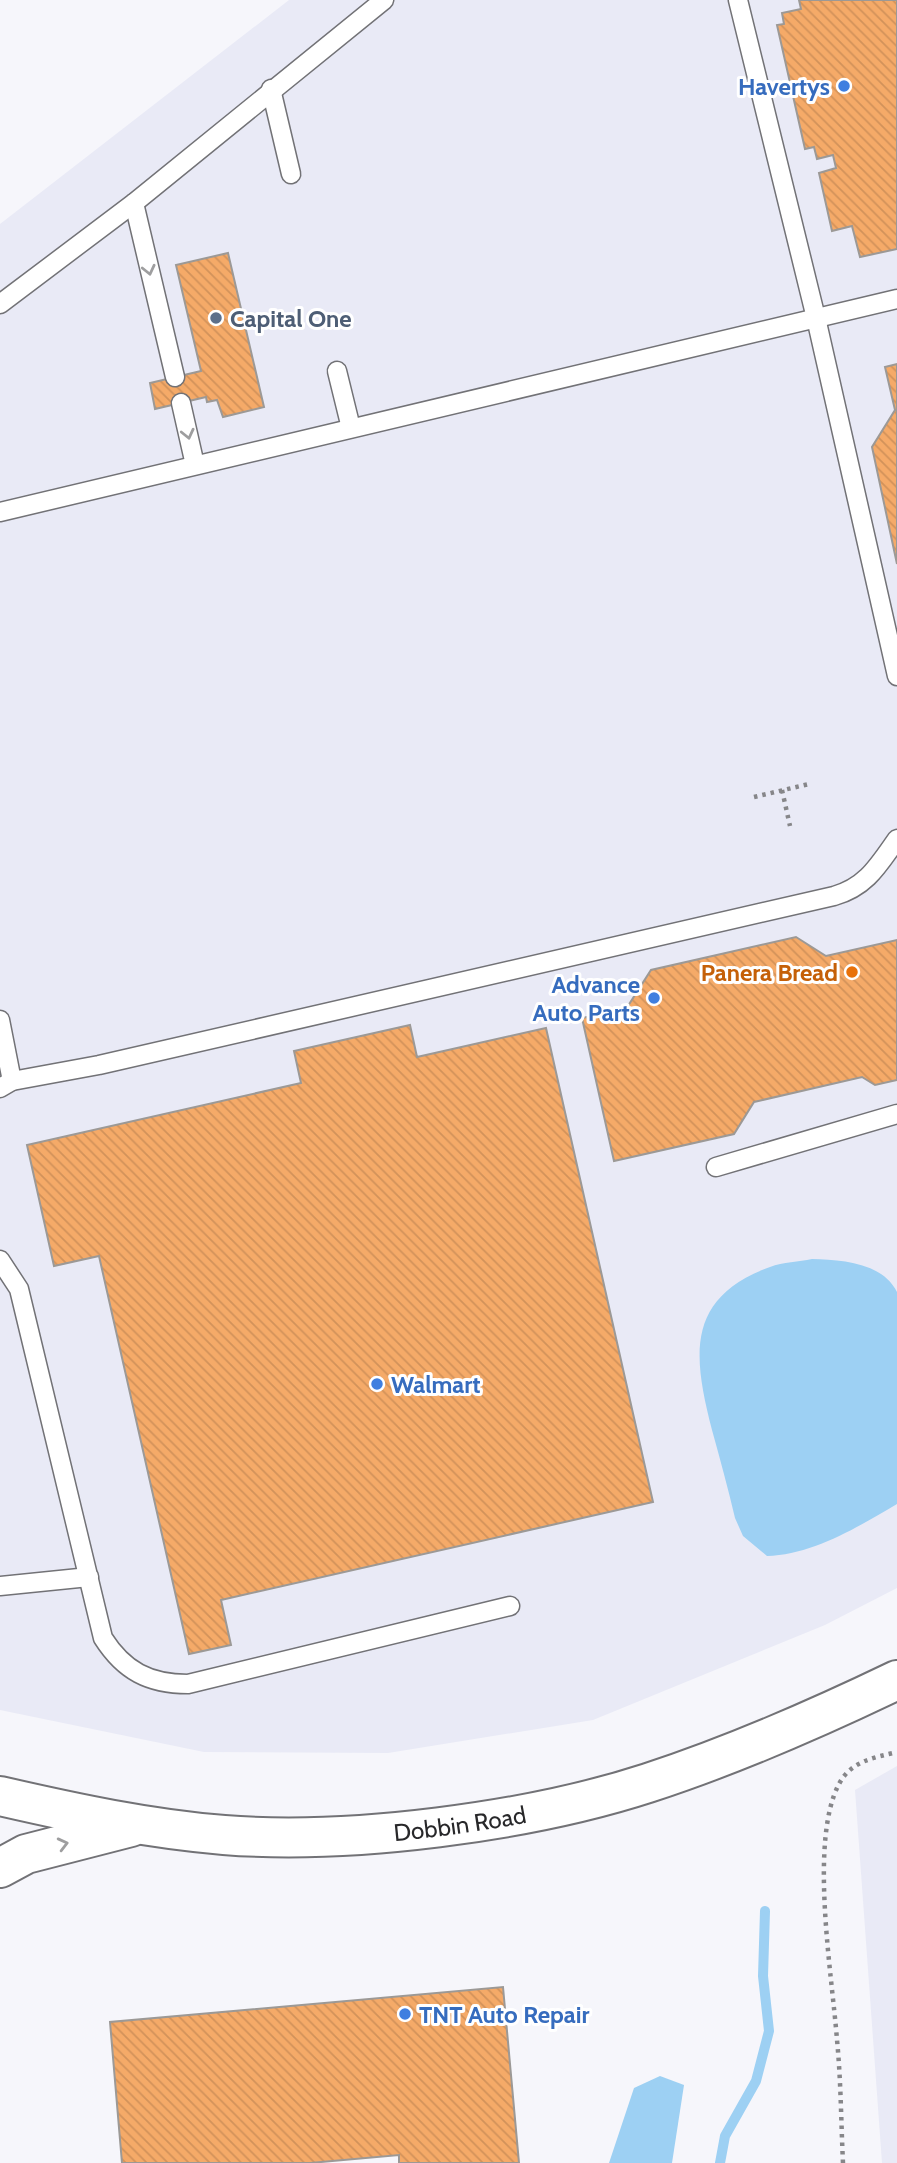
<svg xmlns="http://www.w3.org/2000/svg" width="897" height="2163" viewBox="0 0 897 2163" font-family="Cabin,sans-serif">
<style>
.built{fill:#e9eaf6}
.water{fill:#9dd0f3}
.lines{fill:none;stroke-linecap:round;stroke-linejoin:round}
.stream{stroke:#9dd0f3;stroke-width:10}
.building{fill:url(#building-back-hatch);stroke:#9c9996;stroke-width:2}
.lane-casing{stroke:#727276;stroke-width:21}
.secondary-casing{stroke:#727276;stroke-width:42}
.path{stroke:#868689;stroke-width:4.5;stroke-dasharray:3.5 5;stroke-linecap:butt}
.lane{stroke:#fff;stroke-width:18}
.secondary{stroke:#fff;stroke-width:38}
.oneway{stroke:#9e9e9f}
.shop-dot{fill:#3f7fe0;stroke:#fff;stroke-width:2.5}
.service-dot{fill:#5c6f8a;stroke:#fff;stroke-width:2.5}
.food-dot{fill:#e8710a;stroke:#fff;stroke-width:2.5}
.labels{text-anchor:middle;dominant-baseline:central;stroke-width:6;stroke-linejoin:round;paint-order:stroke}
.shop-label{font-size:24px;font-weight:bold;fill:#366cbe;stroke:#fff;text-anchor:end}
.service-label{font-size:24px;font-weight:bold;fill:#4e5e75;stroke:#fff;text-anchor:start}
.food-label{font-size:24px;font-weight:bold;fill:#c56008;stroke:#fff;text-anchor:end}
.street-label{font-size:24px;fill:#28282a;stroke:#fff}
</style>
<defs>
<pattern id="building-back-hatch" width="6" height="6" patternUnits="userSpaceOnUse" patternTransform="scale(1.75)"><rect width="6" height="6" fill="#f5aa68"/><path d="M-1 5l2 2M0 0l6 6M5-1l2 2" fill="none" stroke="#d2925a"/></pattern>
</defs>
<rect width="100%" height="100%" fill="#f6f6fb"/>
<g class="built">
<polygon points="289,0 897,0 897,1588 825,1625 593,1720 388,1753 204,1752 0,1710 0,224"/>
<polygon points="897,1766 897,2163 882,2163 855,1790"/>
</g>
<g class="water">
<path d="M812,1259C841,1260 882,1262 897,1292V1504C858,1527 812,1555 767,1556L743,1536L735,1518C728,1488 720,1459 712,1430C693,1356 685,1298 770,1267C783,1262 799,1262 812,1259Z"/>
<polygon points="660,2076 684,2085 672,2163 609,2163 634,2088"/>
</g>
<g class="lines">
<polyline class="stream" points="720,2163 725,2136 756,2081 769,2031 763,1976 765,1911"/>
</g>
<g class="building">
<polygon points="799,0 897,0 897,249 860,257 852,226 832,231 819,173 836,168 833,155 817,159 814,147 805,149 777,25 784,24 782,13 801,9"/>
<polygon points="228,253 264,407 223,417 217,400 207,402 206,397 155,409 150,383 201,371 176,265"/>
<polygon points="897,364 897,564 872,447 895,410 885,367"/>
<polygon points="796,937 826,956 897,940 897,1080 875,1085 862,1077 754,1102 734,1134 614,1161 582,1018 626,1009 651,970"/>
<polygon points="410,1025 417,1057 546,1028 653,1502 221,1600 231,1645 189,1654 99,1256 54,1266 27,1145 301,1083 294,1051"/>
<polygon points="503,1987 519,2163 399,2163 399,2155 310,2163 122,2163 110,2022"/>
</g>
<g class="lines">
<g class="lane-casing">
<g id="lane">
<polyline points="738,0 816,318 897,676"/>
<polyline points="271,89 291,174"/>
<polyline points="134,203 175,377"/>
<polyline points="0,304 134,203 384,0"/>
<polyline points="337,371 351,428"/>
<polyline points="181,403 195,465"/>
<polyline points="0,512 897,299"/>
<polyline points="0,1020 12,1081"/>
<path d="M0,1088L12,1081L99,1065L834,896C866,887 878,866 897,839"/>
<polyline points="716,1167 897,1114"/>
<path d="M0,1260L19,1289L103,1638C124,1671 149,1684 188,1684L510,1606"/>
<polyline points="0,1586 89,1577"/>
</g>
</g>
<g class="secondary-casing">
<g id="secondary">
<path id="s1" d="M0,1796C74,1813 149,1829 224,1835C350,1845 528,1822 648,1783C734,1755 816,1719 897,1680"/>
<polyline points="0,1868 26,1854 131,1827"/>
</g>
</g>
<g class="path">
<polyline points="782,790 790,826"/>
<polyline points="754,797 809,784"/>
<path d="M843,2163C841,2122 841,2081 837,2040C832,1974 809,1841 839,1784C851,1761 873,1758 897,1752"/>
</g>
<use href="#lane" class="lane"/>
<use href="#secondary" class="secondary"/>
</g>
<defs><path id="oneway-chevron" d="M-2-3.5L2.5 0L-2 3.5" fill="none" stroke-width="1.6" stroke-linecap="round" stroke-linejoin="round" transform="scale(1.75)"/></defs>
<g class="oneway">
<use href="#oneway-chevron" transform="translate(149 270) rotate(77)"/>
<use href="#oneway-chevron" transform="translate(188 434) rotate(77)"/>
<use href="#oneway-chevron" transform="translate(63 1844) rotate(-14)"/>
</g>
<g class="shop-dot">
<circle cx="844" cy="86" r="7"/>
<circle cx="654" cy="998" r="7"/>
<circle cx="377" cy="1384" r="7"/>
<circle cx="405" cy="2014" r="7"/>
</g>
<circle class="service-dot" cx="216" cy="318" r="7"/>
<circle class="food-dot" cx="852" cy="972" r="7"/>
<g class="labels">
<g class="shop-label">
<text x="830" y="86">Havertys</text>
<text x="640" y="984">Advance<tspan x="640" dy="28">Auto Parts</tspan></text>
<text x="391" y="1384" text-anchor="start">Walmart</text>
<text x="419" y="2014" text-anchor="start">TNT Auto Repair</text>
</g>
<g class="service-label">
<text x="230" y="318">Capital One</text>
</g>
<g class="food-label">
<text x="838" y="972">Panera Bread</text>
</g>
<g class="street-label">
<text stroke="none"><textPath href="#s1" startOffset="464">Dobbin Road</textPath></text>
</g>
</g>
</svg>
